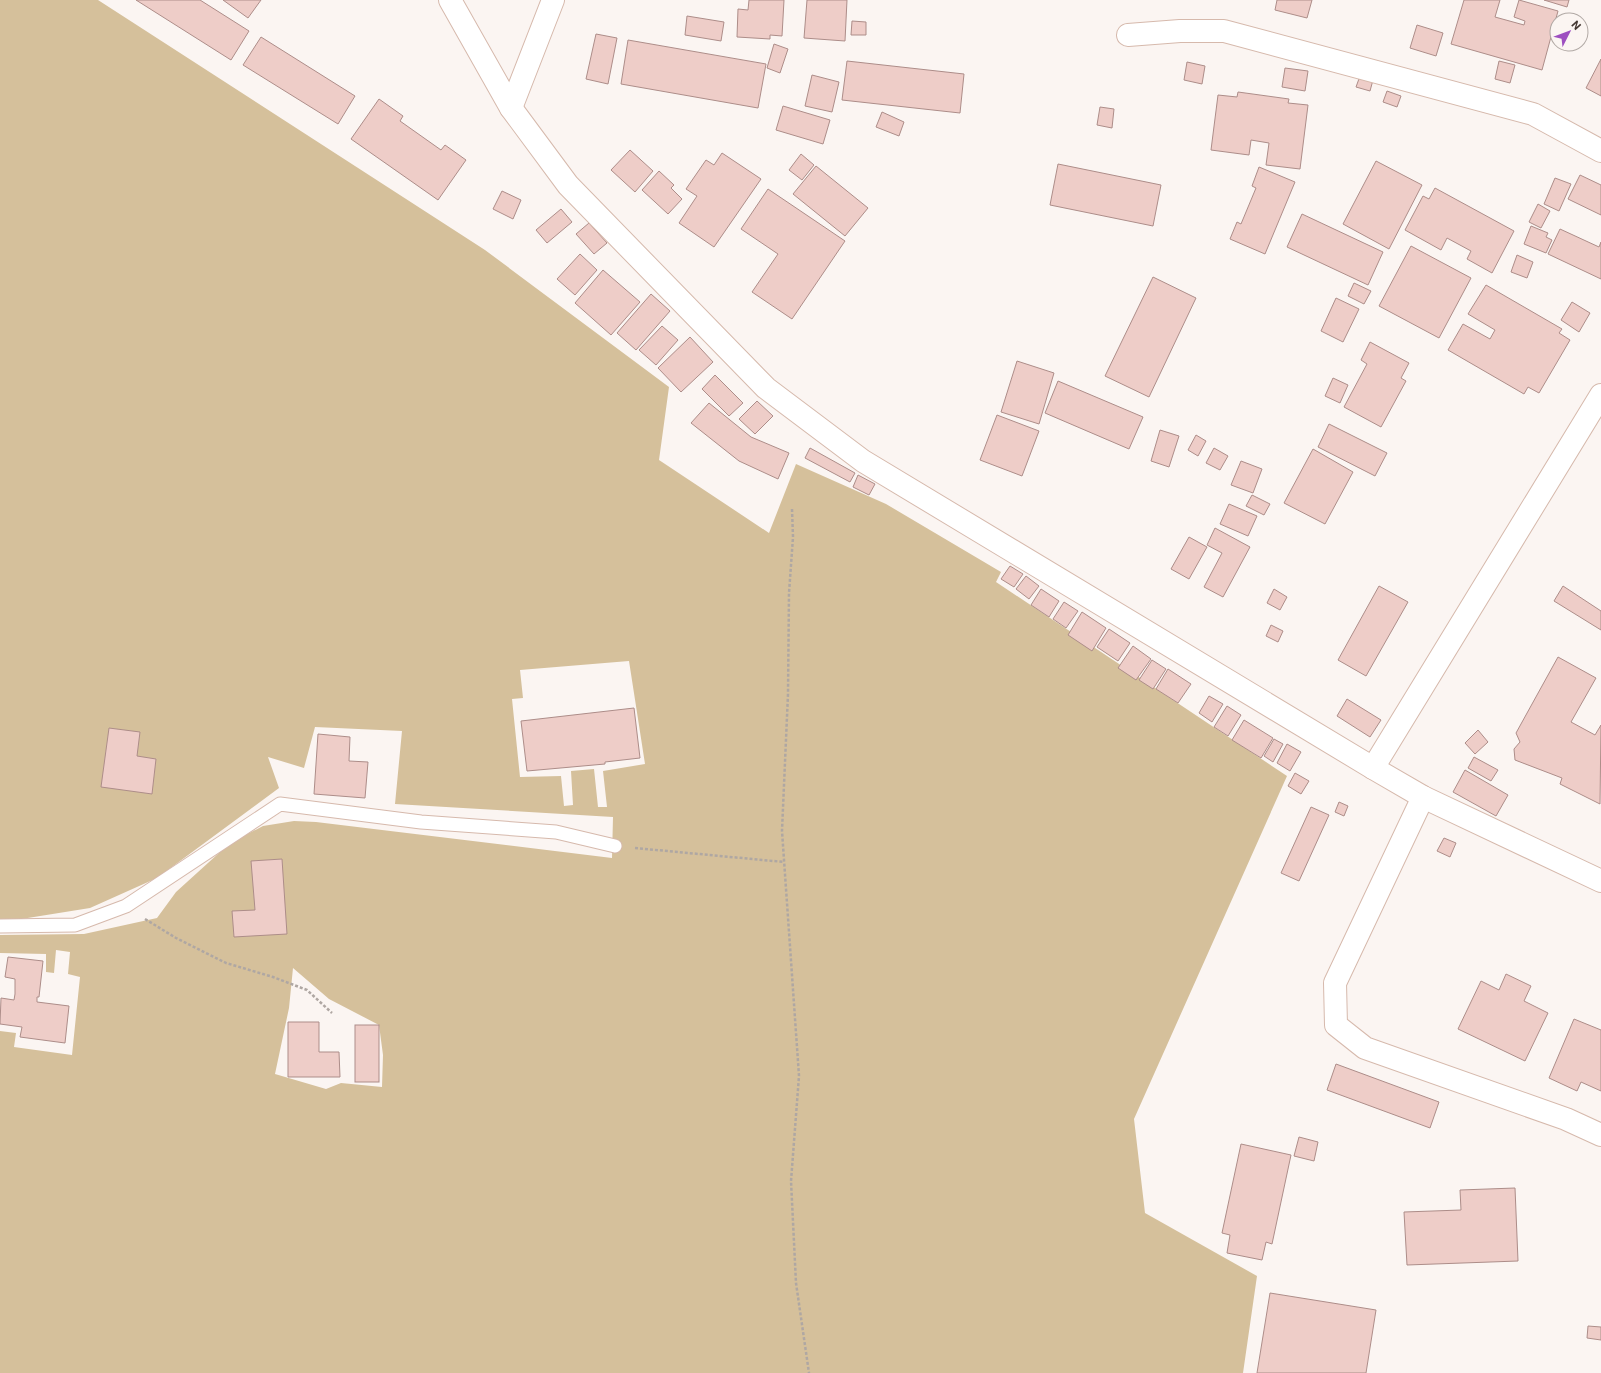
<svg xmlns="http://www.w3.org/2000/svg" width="1601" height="1373" viewBox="0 0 1601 1373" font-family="Roboto,sans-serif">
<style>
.green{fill:#d5c09b;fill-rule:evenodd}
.building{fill:#eecdc8;stroke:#ad8d89}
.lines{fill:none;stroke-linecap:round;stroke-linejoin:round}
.lane-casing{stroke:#d6b9ac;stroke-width:15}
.street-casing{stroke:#d6b9ac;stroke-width:24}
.path{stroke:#afa7a3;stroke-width:2.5;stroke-dasharray:3 2;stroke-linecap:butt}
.lane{stroke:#fff;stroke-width:13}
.street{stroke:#fff;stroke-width:22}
</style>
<rect width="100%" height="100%" fill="#fbf5f2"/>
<path class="green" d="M0,0H98L485,250L669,387L659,460L769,533L796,464L886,504L1001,572L996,582L1287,776L1134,1119L1145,1213L1257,1276L1243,1373H0V1031L16,1033L14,1047L72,1055L80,977L68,974L70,952L56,950L54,973L46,972V954L0,953V935L84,934L157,918L176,892L230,843L263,826L294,821L316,822L612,858L613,817L395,804L402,731L315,727L304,768L268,757L279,788L157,878L90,908L9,921L0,920ZM629,661L645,764L603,771L607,807H598L594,769L571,771L573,805L564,806L561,776L520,777L512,699L523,698L520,670ZM293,968L329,999L379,1025L383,1055L382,1087L341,1083L326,1089L275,1074L289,1008Z"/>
<g class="building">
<polygon points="136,0 200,0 249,31 231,60"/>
<polygon points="223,0 261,0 248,18"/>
<polygon points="749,0 784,0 782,36 770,35 770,39 737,37 738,9 748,10"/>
<polygon points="807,0 847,0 845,41 804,38"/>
<polygon points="1277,0 1312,0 1307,18 1275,10"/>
<polygon points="1464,0 1500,0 1495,17 1524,25 1525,21 1514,17 1519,0 1558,11 1542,70 1451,44"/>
<polygon points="1544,0 1569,0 1567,7"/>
<polygon points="687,16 724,22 721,41 685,35"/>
<polygon points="852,21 866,22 866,35 851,35"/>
<polygon points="1417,25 1443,33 1436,56 1410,48"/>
<polygon points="596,34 617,38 608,84 586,79"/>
<polygon points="261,37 355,96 338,124 243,65"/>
<polygon points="628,40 766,64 758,108 621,84"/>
<polygon points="774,44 788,49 780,73 767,68"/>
<polygon points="1601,59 1601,96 1586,88"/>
<polygon points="847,61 964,74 960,113 842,100"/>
<polygon points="1499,61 1515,65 1510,83 1495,79"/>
<polygon points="1187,62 1205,66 1202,84 1184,80"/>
<polygon points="1285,68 1308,71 1305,91 1282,87"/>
<polygon points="812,75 839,82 832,112 805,106"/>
<polygon points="1360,76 1373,80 1370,91 1356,87"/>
<polygon points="1387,91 1401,96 1397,107 1383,102"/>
<polygon points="1238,92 1289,99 1288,103 1308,105 1300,169 1266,165 1269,143 1251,140 1249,155 1211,150 1218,95 1237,97"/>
<polygon points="379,99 403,116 400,121 441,150 445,145 466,160 438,200 351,139"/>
<polygon points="783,106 830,120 823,144 776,130"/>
<polygon points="1100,107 1114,109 1112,128 1097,125"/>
<polygon points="882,112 904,122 899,136 876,127"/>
<polygon points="630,150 653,171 635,192 611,170"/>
<polygon points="722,153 761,179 714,247 679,223 697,196 686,189 706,160 714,165"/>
<polygon points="801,154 814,165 802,180 789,170"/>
<polygon points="1376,161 1422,185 1389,249 1343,224"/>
<polygon points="1058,164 1161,185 1153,226 1050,205"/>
<polygon points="816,166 868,208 845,236 793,194"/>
<polygon points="1259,167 1295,182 1265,254 1230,239 1237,222 1241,224 1256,188 1252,186"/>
<polygon points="659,171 674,185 671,188 682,199 668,214 642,190"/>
<polygon points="1580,175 1601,185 1601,215 1568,199"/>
<polygon points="1555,178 1571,184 1559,211 1544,204"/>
<polygon points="1435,188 1514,231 1492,273 1467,259 1471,251 1447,238 1441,250 1405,230 1423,196 1429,199"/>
<polygon points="768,189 845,241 792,319 752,292 778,254 741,229"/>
<polygon points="502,191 521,200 513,219 493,209"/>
<polygon points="1538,204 1550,211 1541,228 1529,222"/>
<polygon points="561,209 572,222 547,243 536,230"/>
<polygon points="1302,214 1383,252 1368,285 1287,247"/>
<polygon points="589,223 607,243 594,254 576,234"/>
<polygon points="1531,226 1548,233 1546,237 1552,240 1546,253 1524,244"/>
<polygon points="1560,229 1599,247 1601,242 1601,279 1548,254"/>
<polygon points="1411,246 1471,278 1439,338 1379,306"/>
<polygon points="580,254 597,270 575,295 557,279"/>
<polygon points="1517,255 1533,262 1527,278 1511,272"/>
<polygon points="603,270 640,302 611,335 575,303"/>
<polygon points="1153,277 1196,298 1149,397 1105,376"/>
<polygon points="1354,283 1371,291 1364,304 1348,296"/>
<polygon points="1486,285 1562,329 1559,333 1570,340 1539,393 1528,387 1524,394 1448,350 1463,324 1490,339 1495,330 1468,314"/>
<polygon points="651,294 670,311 636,350 617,333"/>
<polygon points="1336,298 1359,309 1343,342 1321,331"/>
<polygon points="1572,302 1590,313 1579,332 1561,320"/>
<polygon points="662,326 678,340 656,365 639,350"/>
<polygon points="690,337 713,362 681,392 658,368"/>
<polygon points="1370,342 1409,363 1401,378 1406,381 1381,427 1344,407 1367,364 1361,360"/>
<polygon points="1017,361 1054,373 1039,424 1001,412"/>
<polygon points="715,375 743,403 729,416 702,389"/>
<polygon points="1333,378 1348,385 1340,403 1325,396"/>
<polygon points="1058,381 1143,417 1129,449 1045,413"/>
<polygon points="757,401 773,416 755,434 739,419"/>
<polygon points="709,403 751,437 789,453 778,479 739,461 691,423"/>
<polygon points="997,415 1039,431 1022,476 980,460"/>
<polygon points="1329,424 1387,453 1375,476 1318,447"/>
<polygon points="1160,430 1179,436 1169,467 1151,461"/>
<polygon points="1196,435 1206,441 1198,456 1188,450"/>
<polygon points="810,448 855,473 850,482 805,458"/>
<polygon points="1214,448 1228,456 1220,470 1206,463"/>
<polygon points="1313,449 1353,472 1325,524 1284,503"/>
<polygon points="1241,461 1262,469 1253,493 1231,485"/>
<polygon points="858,475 875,484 869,495 853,487"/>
<polygon points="1252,495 1270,504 1264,515 1246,506"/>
<polygon points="1229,504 1257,516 1248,536 1220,524"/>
<polygon points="1215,528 1250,547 1223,597 1204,587 1222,553 1207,545"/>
<polygon points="1189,537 1207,547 1189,579 1171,569"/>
<polygon points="1010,566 1023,574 1014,587 1001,579"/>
<polygon points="1026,576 1039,586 1029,599 1016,589"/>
<polygon points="1379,586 1408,602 1366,676 1338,660"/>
<polygon points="1563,586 1601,611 1601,630 1554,601"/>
<polygon points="1041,589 1059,601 1049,617 1031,605"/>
<polygon points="1274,589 1287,597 1280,610 1267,603"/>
<polygon points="1064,602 1078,611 1066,628 1053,619"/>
<polygon points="1082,612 1106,628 1092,651 1068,635"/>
<polygon points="1271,625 1283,631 1278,642 1266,636"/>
<polygon points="1109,629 1130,643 1118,661 1097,647"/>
<polygon points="1133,646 1151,659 1136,680 1118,668"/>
<polygon points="1558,657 1596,678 1571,722 1595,735 1601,725 1600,804 1560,784 1562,778 1515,760 1514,749 1520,742 1516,733"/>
<polygon points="1152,660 1166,669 1153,689 1139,680"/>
<polygon points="1168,669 1191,684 1178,703 1156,689"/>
<polygon points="1209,696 1223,704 1212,722 1199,713"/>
<polygon points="1347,699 1381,720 1370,737 1337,716"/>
<polygon points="1227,706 1241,715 1228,736 1214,727"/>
<polygon points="634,708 640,758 605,762 605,764 527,771 521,721"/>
<polygon points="1244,720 1273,738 1261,758 1232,740"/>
<polygon points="109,728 140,732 137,756 156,759 152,794 101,787"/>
<polygon points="1478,730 1488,742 1475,754 1465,743"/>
<polygon points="318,734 350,737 349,761 368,762 365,798 314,794"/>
<polygon points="1274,739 1283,744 1273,762 1264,756"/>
<polygon points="1287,744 1301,752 1290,771 1277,763"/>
<polygon points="1474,757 1498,770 1491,781 1468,768"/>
<polygon points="1465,770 1508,795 1496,816 1453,792"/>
<polygon points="1295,773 1309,781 1301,794 1288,786"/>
<polygon points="1339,802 1348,806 1344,816 1335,812"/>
<polygon points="1311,807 1329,815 1299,881 1281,873"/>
<polygon points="1444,838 1456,843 1450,857 1437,851"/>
<polygon points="282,859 287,934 234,937 232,911 255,910 251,861"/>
<polygon points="8,957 43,961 39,997 37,997 37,1002 69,1006 65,1043 20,1037 22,1027 0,1024 1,998 14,1000 15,994 15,979 5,977"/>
<polygon points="1506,974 1531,986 1524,1001 1548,1013 1525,1061 1458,1029 1481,981 1499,990"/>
<polygon points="1574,1019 1601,1030 1601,1091 1581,1082 1577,1091 1549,1078"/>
<polygon points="288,1022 319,1022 319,1052 339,1052 340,1077 288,1077"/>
<rect x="355" y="1025" width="24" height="57"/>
<polygon points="1336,1064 1439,1102 1430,1128 1327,1090"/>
<polygon points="1299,1137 1318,1142 1314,1161 1294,1156"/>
<polygon points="1241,1144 1291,1155 1272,1244 1266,1242 1262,1260 1227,1253 1230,1235 1222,1233"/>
<polygon points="1515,1188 1518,1261 1407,1265 1404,1212 1461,1210 1460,1190"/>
<polygon points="1270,1293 1376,1310 1366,1373 1257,1373"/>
<polygon points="1588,1326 1601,1327 1601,1340 1587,1338"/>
</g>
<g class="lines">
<g class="lane-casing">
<polyline id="lane" points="0,926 75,925 126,906 280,804 421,822 556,832 615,846"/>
</g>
<g class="street-casing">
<g id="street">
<polyline points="450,0 511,108 568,185 766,388 863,461 1373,768 1423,797 1601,881"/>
<polyline points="1128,35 1180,31 1224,31 1533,114 1601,151"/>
<polyline points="511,108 553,0"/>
<polyline points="1373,768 1601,395"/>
<polyline points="1423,797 1335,983 1336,1025 1365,1048 1566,1119 1601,1135"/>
</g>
</g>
<g class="path">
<polyline points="792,509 793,537 789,593 788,694 782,831 799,1076 791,1181 796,1283 809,1373"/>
<polyline points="635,848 784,862"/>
<polyline points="145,919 176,938 226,963 273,977 307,990 332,1013"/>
</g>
<use href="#lane" class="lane"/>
<use href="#street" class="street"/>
</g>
<g transform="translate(1569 32) rotate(48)"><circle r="19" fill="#fbf5f2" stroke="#b1a9a5"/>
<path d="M0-3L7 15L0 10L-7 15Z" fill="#9d4fc0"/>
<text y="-6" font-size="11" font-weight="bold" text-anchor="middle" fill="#433732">N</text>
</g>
</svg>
